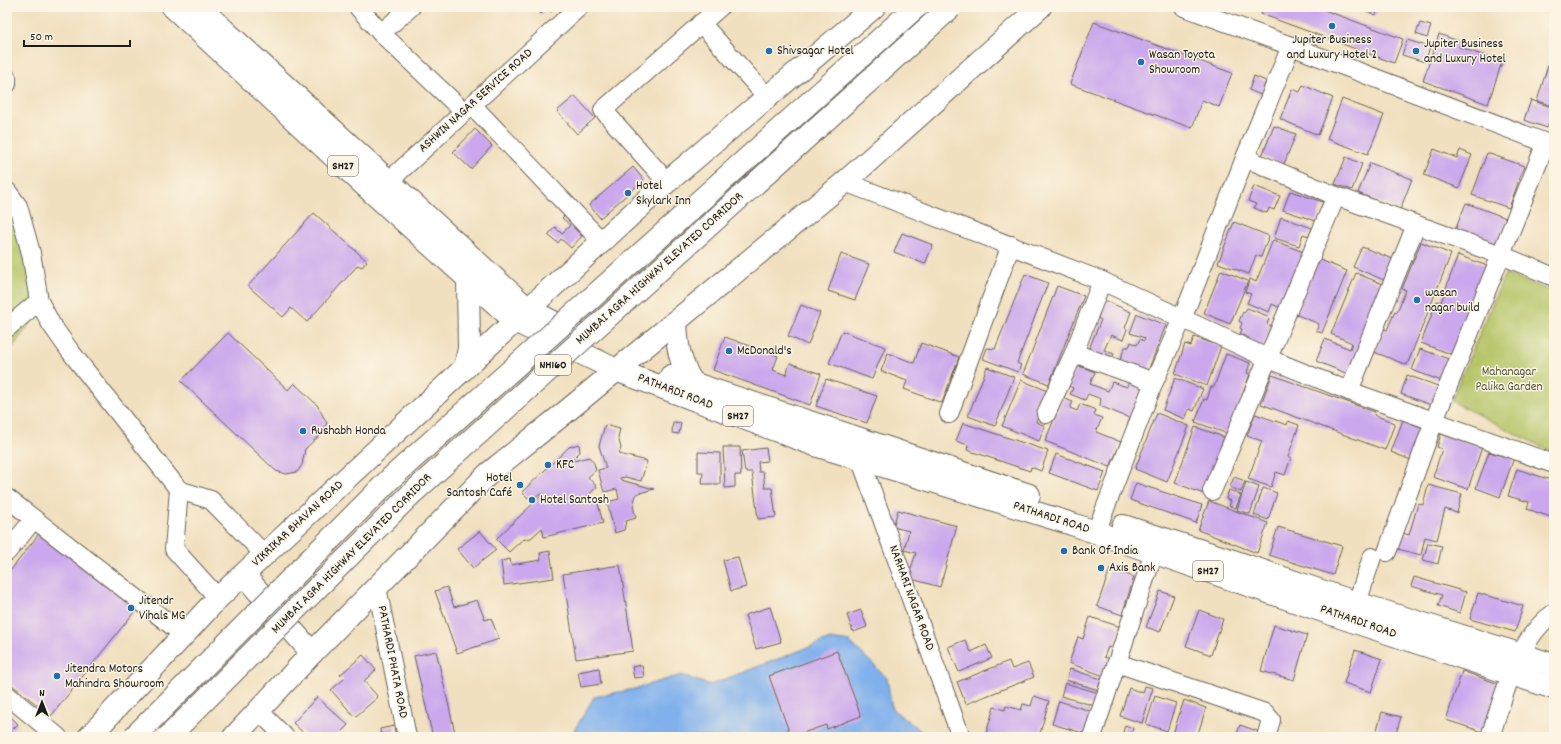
<svg xmlns="http://www.w3.org/2000/svg" width="1561" height="744" viewBox="0 0 1561 744" font-family="Dekko,sans-serif">
<style>
.green{fill:#b6c568;stroke:#697042}
.water{fill:#81b1ec;stroke:#4e6684}
.building{fill:#cba8ed}
.lines{fill:none;stroke-linecap:round;stroke-linejoin:round}
.minor-casing{stroke:#676155;stroke-width:20}
.major-casing{stroke:#676155;stroke-width:24}
.minor{stroke:#fff;stroke-width:18}
.major{stroke:#fff;stroke-width:22}
.highway-bridge-casing{stroke:#676155;stroke-width:24;stroke-linecap:butt}
.highway-bridge{stroke:#fff;stroke-width:22}
.poi-dot{fill:#1f6fb2;stroke:#fcf5e5;stroke-width:1.5}
.labels{text-anchor:middle;dominant-baseline:central;stroke-width:3;stroke-linejoin:round;paint-order:stroke}
.shield{fill:#fcf5e5;stroke:#5f5d58;stroke-width:1}
.shield-label{font-size:12px;font-weight:bold;fill:#1c1c1c}
.poi-label{font-size:13px;fill:#1c1c1c;stroke:#fcf5e5;text-anchor:start}
.street-label{font-size:13px;fill:#1c1c1c;stroke:#fcf5e5}
.park-label{font-size:13px;fill:#525737;stroke:#fcf5e5}
</style>
<rect width="100%" height="100%" fill="#fcf5e5"/>
<filter id="ink" filterUnits="userSpaceOnUse"><feTurbulence type="fractalNoise" baseFrequency=".025" numOctaves="2"/><feDisplacementMap in="SourceGraphic" scale="8" xChannelSelector="R" yChannelSelector="G"/><feConvolveMatrix kernelMatrix="1 2 1 2 8 2 1 2 1" color-interpolation-filters="sRGB"/></filter>
<filter id="wash" filterUnits="userSpaceOnUse"><feTurbulence type="fractalNoise" baseFrequency=".012" numOctaves="4" result="noise"/><feDisplacementMap in="SourceGraphic" scale="16" xChannelSelector="R" yChannelSelector="G"/><feGaussianBlur stdDeviation="0.9" result="paint"/><feColorMatrix in="noise" values="0 0 0 0 0 0 0 0 0 0 0 0 0 0 0 0 0 1.4 0 .05"/><feComposite in="paint" operator="in"/></filter>
<g filter="url(#wash)">
<rect width="100%" height="100%" fill="#f1e0bf"/>
<g class="green">
<polygon points="7,213 20,245 41,308 7,355"/>
<polygon points="1505,274 1554,292 1554,453 1451,401"/>
</g>
<polygon class="water" points="830,639 850,642 887,678 892,709 929,737 572,737 572,734 594,697 634,689 681,675 710,685"/>
<g id="blocks">
<g class="building">
<polygon points="535,7 557,7 551,12 548,8 541,14"/>
<polygon points="1263,7 1316,7 1403,39 1394,63 1261,14"/>
<polygon points="1360,7 1379,7 1376,15 1359,9"/>
<polygon points="1094,22 1232,73 1219,107 1202,100 1192,128 1070,84"/>
<polygon points="1420,23 1431,26 1427,38 1416,34"/>
<polygon points="1439,34 1461,42 1459,47 1502,62 1488,104 1423,81"/>
<polygon points="1407,40 1430,47 1425,62 1402,55"/>
<polygon points="1554,46 1554,106 1537,101"/>
<polygon points="1254,76 1266,81 1261,95 1249,90"/>
<polygon points="1303,85 1333,98 1318,135 1280,119 1292,89 1300,92"/>
<polygon points="575,96 595,118 577,134 557,111"/>
<polygon points="1342,99 1384,115 1368,154 1327,139"/>
<polygon points="1531,100 1554,108 1547,128 1524,120"/>
<polygon points="1274,126 1296,134 1284,164 1262,156"/>
<polygon points="475,129 492,146 471,169 453,152"/>
<polygon points="1434,149 1457,158 1460,150 1472,155 1459,188 1424,175"/>
<polygon points="1487,153 1524,166 1509,208 1472,195"/>
<polygon points="1346,157 1362,164 1352,190 1335,184"/>
<polygon points="1370,163 1412,179 1400,210 1358,193"/>
<polygon points="633,167 644,180 600,218 589,205"/>
<polygon points="1254,186 1280,196 1274,210 1269,208 1267,213 1254,208 1256,204 1248,201"/>
<polygon points="1290,191 1323,202 1316,221 1283,210"/>
<polygon points="1466,203 1509,219 1497,249 1454,233"/>
<polygon points="314,213 367,261 362,267 358,265 307,322 291,308 283,317 248,286"/>
<polygon points="567,213 576,221 574,228 582,236 571,248 561,239 558,243 548,235 555,227 562,234 570,225 562,218"/>
<polygon points="1281,217 1312,228 1309,236 1303,234 1299,246 1274,238"/>
<polygon points="1234,222 1269,236 1261,257 1256,255 1249,274 1218,263"/>
<polygon points="902,233 933,245 925,264 894,252"/>
<polygon points="1273,240 1303,252 1281,308 1272,304 1269,312 1247,303 1251,294 1245,292 1250,279 1256,282"/>
<polygon points="1421,242 1451,254 1407,365 1374,352 1384,329 1387,330 1395,311 1397,312 1406,290 1402,289"/>
<polygon points="1362,247 1393,259 1384,280 1353,267"/>
<polygon points="841,254 869,264 855,300 828,291"/>
<polygon points="1458,255 1490,267 1456,356 1421,343 1437,301 1441,302"/>
<polygon points="1318,259 1347,271 1322,333 1316,331 1319,324 1295,314"/>
<polygon points="1221,270 1248,281 1230,324 1204,313"/>
<polygon points="1356,273 1385,285 1348,374 1316,361 1325,339 1350,349 1352,343 1331,334"/>
<polygon points="1025,274 1048,283 1017,363 1021,365 1018,372 983,359 987,348 995,349"/>
<polygon points="1057,286 1084,296 1049,384 1023,374"/>
<polygon points="1102,299 1131,312 1125,328 1127,329 1123,340 1111,335 1104,350 1114,354 1111,361 1088,351 1101,320 1098,318 1100,312 1097,311"/>
<polygon points="801,305 820,313 808,345 788,336"/>
<polygon points="1247,308 1270,317 1267,324 1272,326 1263,347 1248,341 1249,338 1240,334 1242,329 1240,328 1242,323 1239,321 1243,312 1244,313"/>
<polygon points="1137,314 1166,325 1146,376 1118,365 1125,347 1129,347 1131,342 1137,345 1140,339 1144,341 1145,338 1130,333"/>
<polygon points="842,331 885,347 872,379 829,363"/>
<polygon points="228,333 288,390 294,383 317,405 327,423 321,434 305,449 302,465 297,472 286,474 276,471 181,381"/>
<polygon points="725,337 778,356 773,370 786,375 790,363 821,374 810,405 713,370"/>
<polygon points="1194,337 1221,346 1207,386 1175,374 1185,344 1191,346"/>
<polygon points="921,343 959,357 942,403 904,389 907,381 881,371 888,353 914,363"/>
<polygon points="1420,349 1449,359 1442,381 1412,370"/>
<polygon points="1226,354 1250,363 1247,373 1250,374 1228,434 1195,422 1204,399 1207,400 1211,387 1214,387"/>
<polygon points="1077,365 1095,372 1090,384 1108,391 1112,382 1127,387 1130,379 1145,385 1132,419 1100,406 1101,399 1088,394 1085,400 1070,394 1073,388 1069,386"/>
<polygon points="987,367 1014,377 995,426 968,416"/>
<polygon points="1272,375 1375,412 1374,415 1395,423 1385,450 1261,404"/>
<polygon points="1407,375 1438,386 1431,405 1401,394"/>
<polygon points="1175,378 1203,389 1194,411 1189,409 1185,419 1163,410"/>
<polygon points="826,379 877,396 867,423 816,406"/>
<polygon points="1021,380 1048,391 1036,422 1045,426 1039,441 1002,426"/>
<polygon points="1063,398 1073,402 1070,408 1077,411 1080,404 1096,410 1094,415 1102,418 1096,432 1121,442 1110,467 1045,441"/>
<polygon points="1157,413 1189,426 1167,482 1135,469"/>
<polygon points="1255,414 1287,425 1288,421 1299,425 1288,457 1291,458 1285,475 1276,472 1271,487 1248,479 1262,441 1247,436"/>
<polygon points="1403,420 1423,428 1411,460 1391,452"/>
<polygon points="673,422 681,423 679,434 672,433"/>
<polygon points="963,423 1048,451 1041,471 1031,467 1030,471 967,450 968,445 956,441"/>
<polygon points="605,425 620,429 618,437 621,448 619,454 647,461 641,481 625,477 620,478 621,480 654,489 636,494 633,506 636,518 626,521 624,530 615,533 607,502 619,499 617,489 604,492 598,470 606,468 599,446"/>
<polygon points="1195,427 1224,437 1204,494 1175,483"/>
<polygon points="1441,434 1482,447 1468,489 1433,477 1442,449 1437,447"/>
<polygon points="579,444 580,452 570,462 589,457 594,463 596,470 588,477 597,487 579,504 597,500 603,523 544,537 542,528 531,538 522,540 509,552 496,539 543,494 528,498 522,492 569,447"/>
<polygon points="723,447 740,447 741,475 735,475 735,487 725,488"/>
<polygon points="766,448 768,461 758,462 759,472 763,472 765,488 772,488 776,517 758,519 752,472 745,472 742,451"/>
<polygon points="698,452 720,453 720,484 702,484 703,472 698,472"/>
<polygon points="1489,452 1503,456 1504,454 1514,458 1500,497 1476,488"/>
<polygon points="1056,454 1105,472 1098,491 1049,473"/>
<polygon points="1517,469 1554,481 1554,518 1527,509 1529,502 1508,496"/>
<polygon points="1234,477 1245,481 1241,492 1230,487"/>
<polygon points="1246,482 1259,487 1250,514 1237,510"/>
<polygon points="1136,483 1202,505 1196,523 1130,500"/>
<polygon points="1428,485 1462,494 1457,513 1445,509 1437,540 1425,537 1421,555 1394,548 1399,532 1409,535 1418,504 1423,505"/>
<polygon points="1263,488 1277,493 1268,520 1254,515"/>
<polygon points="1229,490 1241,495 1236,508 1229,506 1231,501 1226,499"/>
<polygon points="1209,501 1268,523 1257,553 1198,530"/>
<polygon points="898,510 957,526 940,587 908,578 916,553 904,550 909,531 893,527"/>
<polygon points="1278,527 1342,546 1333,575 1269,555"/>
<polygon points="42,530 139,606 51,716 7,681 7,575"/>
<polygon points="480,531 496,550 473,568 457,549"/>
<polygon points="1428,543 1442,546 1438,564 1423,560"/>
<polygon points="550,551 554,578 504,585 501,561 510,559 511,565 541,560 540,553"/>
<polygon points="738,557 746,587 731,591 723,560"/>
<polygon points="620,565 633,651 576,659 563,574"/>
<polygon points="1110,569 1134,577 1122,615 1097,606"/>
<polygon points="1414,577 1466,592 1460,613 1438,606 1442,595 1411,586"/>
<polygon points="447,587 454,607 477,600 485,620 491,618 499,639 457,653 435,591"/>
<polygon points="1160,591 1174,596 1160,632 1146,627"/>
<polygon points="1478,593 1523,606 1515,632 1470,619"/>
<polygon points="770,607 781,642 756,649 745,615"/>
<polygon points="861,610 867,627 853,632 847,615"/>
<polygon points="1199,610 1223,619 1211,655 1186,646"/>
<polygon points="1090,617 1121,627 1113,649 1108,647 1104,657 1110,659 1104,676 1069,663 1078,637 1083,639"/>
<polygon points="1274,625 1307,635 1294,680 1261,671"/>
<polygon points="965,640 971,652 986,645 992,658 959,672 948,647"/>
<polygon points="1355,650 1382,659 1371,692 1344,683"/>
<polygon points="436,651 456,737 433,737 414,656"/>
<polygon points="837,651 861,716 827,729 826,725 791,737 769,676"/>
<polygon points="363,655 376,670 364,681 378,697 355,717 331,690 344,679 340,675"/>
<polygon points="1009,661 1012,669 1028,663 1034,677 966,704 957,682"/>
<polygon points="642,665 644,677 634,678 632,667"/>
<polygon points="599,668 601,684 581,687 578,672"/>
<polygon points="1070,669 1101,679 1098,690 1066,680"/>
<polygon points="1462,671 1499,684 1483,732 1446,720"/>
<polygon points="1065,683 1099,693 1095,706 1061,696"/>
<polygon points="1145,686 1153,688 1142,723 1120,716 1129,688 1143,693"/>
<polygon points="1034,696 1049,701 1039,737 985,737 994,707 1005,710 1006,706 1021,710 1023,704 1031,706"/>
<polygon points="1155,696 1176,703 1167,731 1146,724"/>
<polygon points="317,697 348,725 336,737 308,737 293,723"/>
<polygon points="1184,700 1206,708 1197,737 1183,737 1173,734"/>
<polygon points="1059,701 1093,712 1086,734 1052,724"/>
<polygon points="1382,712 1401,717 1395,737 1375,737"/>
<polygon points="7,713 18,724 7,735"/>
<polygon points="1125,725 1133,728 1130,737 1122,736"/>
<polygon points="1240,725 1260,732 1258,737 1236,737"/>
<polygon points="394,726 396,737 373,737 381,735 380,729"/>
<polygon points="1051,732 1069,737 1050,737"/>
</g>
</g>
</g>
<g filter="url(#ink)">
<use href="#blocks" fill-opacity="0" stroke="#676155" stroke-width="1"/>
<g class="lines">
<g class="minor-casing">
<g id="minor">
<polyline points="358,7 381,33 411,7"/>
<polyline points="1184,7 1291,46 1554,146"/>
<polyline points="701,23 767,97"/>
<polyline points="381,33 464,112"/>
<polyline points="7,78 7,84"/>
<polyline points="472,105 602,242"/>
<polyline points="1245,158 1336,196 1501,255 1554,277"/>
<polyline points="667,182 603,110 720,7"/>
<polyline points="845,182 1102,281 1267,358 1349,391 1554,464"/>
<polyline points="379,190 579,7"/>
<polyline points="7,191 18,206 31,253 39,301 51,324 70,351 179,490"/>
<polyline points="7,328 39,301"/>
<polyline points="1074,353 1154,382"/>
<polyline points="1349,391 1416,225"/>
<polyline points="949,414 1011,245"/>
<polyline points="1046,414 1074,353 1102,281"/>
<polyline points="860,448 860,458 961,737"/>
<polyline points="1212,491 1336,196"/>
<polyline points="7,498 184,635"/>
<polyline points="1096,532 1154,382 1182,319 1245,158 1291,46"/>
<polyline points="7,552 34,519"/>
<polyline points="1387,552 1434,421 1546,143"/>
<polyline points="377,587 407,737"/>
<polyline points="218,598 174,549 179,490 211,500 265,555"/>
<polyline points="1357,603 1372,557"/>
<polyline points="1117,663 1265,713 1271,720 1266,737"/>
<polyline points="7,695 58,737"/>
<polyline points="258,710 285,737"/>
<polyline points="1092,737 1154,552"/>
<path d="M1490,737C1503,698 1518,637 1554,613"/>
</g>
</g>
<g class="major-casing">
<g id="major">
<polyline points="173,7 374,194 515,321 616,370 815,445 1072,524 1352,621 1554,688"/>
<polyline points="199,7 528,309 576,334"/>
<path d="M676,321C677,345 679,363 693,383"/>
<polyline points="465,368 469,348 468,278"/>
<polyline points="671,376 1029,495"/>
<polyline points="1123,526 1227,559 1357,603 1554,665"/>
<polyline points="244,575 312,653"/>
<polyline points="89,737 218,598 515,321 667,182 874,7"/>
<polyline points="234,737 312,653 489,473 562,415 845,182 1040,7"/>
</g>
</g>
<use href="#minor" class="minor"/>
<use href="#major" class="major"/>
<g class="highway-bridge-casing">
<g id="highway-bridge">
<polyline points="134,737 391,478 916,7"/>
<polyline points="168,737 409,496 951,7"/>
</g>
</g>
<use href="#highway-bridge" class="highway-bridge"/>
</g>
</g>
<g class="poi-dot">
<circle cx="1332" cy="26" r="4"/>
<circle cx="769" cy="51" r="4"/>
<circle cx="1416" cy="51" r="4"/>
<circle cx="1141" cy="62" r="4"/>
<circle cx="628" cy="193" r="4"/>
<circle cx="1417" cy="300" r="4"/>
<circle cx="729" cy="351" r="4"/>
<circle cx="303" cy="431" r="4"/>
<circle cx="548" cy="465" r="4"/>
<circle cx="520" cy="485" r="4"/>
<circle cx="532" cy="500" r="4"/>
<circle cx="1064" cy="551" r="4"/>
<circle cx="1101" cy="568" r="4"/>
<circle cx="131" cy="608" r="4"/>
<circle cx="57" cy="676" r="4"/>
</g>
<g class="labels">
<g class="shield">
<rect x="328" y="156" width="30" height="20" rx="3"/>
<rect x="535" y="355" width="36" height="20" rx="3"/>
<rect x="723" y="406" width="30" height="20" rx="3"/>
<rect x="1193" y="561" width="30" height="20" rx="3"/>
</g>
<g class="shield-label">
<text x="343" y="166">SH27</text>
<text x="553" y="365">NH160</text>
<text x="738" y="416">SH27</text>
<text x="1208" y="571">SH27</text>
</g>
<g class="poi-label">
<text x="1332" y="40" text-anchor="middle">Jupiter Business<tspan x="1332" dy="15">and Luxury Hotel 2</tspan></text>
<text x="1424" y="44">Jupiter Business<tspan x="1424" dy="15">and Luxury Hotel</tspan></text>
<text x="777" y="51">Shivsagar Hotel</text>
<text x="1149" y="55">Wasan Toyota<tspan x="1149" dy="15">Showroom</tspan></text>
<text x="636" y="186">Hotel<tspan x="636" dy="15">Skylark Inn</tspan></text>
<text x="1425" y="293">wasan<tspan x="1425" dy="15">nagar build</tspan></text>
<text x="737" y="351">McDonald's</text>
<text x="311" y="431">Rushabh Honda</text>
<text x="556" y="465">KFC</text>
<text x="512" y="478" text-anchor="end">Hotel<tspan x="512" dy="15">Santosh Café</tspan></text>
<text x="540" y="500">Hotel Santosh</text>
<text x="1072" y="551">Bank Of India</text>
<text x="1109" y="568">Axis Bank</text>
<text x="139" y="601">Jitendr<tspan x="139" dy="15">Vihals MG</tspan></text>
<text x="65" y="669">Jitendra Motors<tspan x="65" dy="15">Mahindra Showroom</tspan></text>
</g>
<g class="street-label">
<text transform="translate(476 101) rotate(-42)">ASHWIN NAGAR SERVICE ROAD</text>
<text transform="translate(660 269) rotate(-42)">MUMBAI AGRA HIGHWAY ELEVATED CORRIDOR</text>
<text transform="translate(675 392) rotate(21)">PATHARDI ROAD</text>
<text transform="translate(1051 518) rotate(18)">PATHARDI ROAD</text>
<text transform="translate(298 524) rotate(-43)">VIKRIKAR BHAVAN ROAD</text>
<text transform="translate(352 554) rotate(-45)">MUMBAI AGRA HIGHWAY ELEVATED CORRIDOR</text>
<text transform="translate(911 598) rotate(70)">NARHARI NAGAR ROAD</text>
<text transform="translate(1358 622) rotate(19)">PATHARDI ROAD</text>
<text transform="translate(392 662) rotate(79)">PATHARDI PHATA ROAD</text>
</g>
<g class="park-label">
<text x="1509" y="372">Mahanagar<tspan x="1509" dy="15">Palika Garden</tspan></text>
</g>
</g>
<rect width="1561" height="744" fill="none" stroke="#fcf5e5" stroke-width="24"/>
<g transform="translate(42 702)" stroke="#fcf5e5" stroke-width="3" paint-order="stroke">
<path d="M0-3L7 15L0 10L-7 15Z" fill="#1c1c1c"/>
<text y="-6" font-size="11" font-weight="bold" text-anchor="middle" fill="#1c1c1c">N</text>
</g>
<path d="M24 40v6h106v-6" fill="none" stroke="#1c1c1c" stroke-width="2"/>
<text x="30" y="40" font-size="12" fill="#1c1c1c" stroke="#fcf5e5" stroke-width="3" paint-order="stroke">50 m</text>
</svg>
